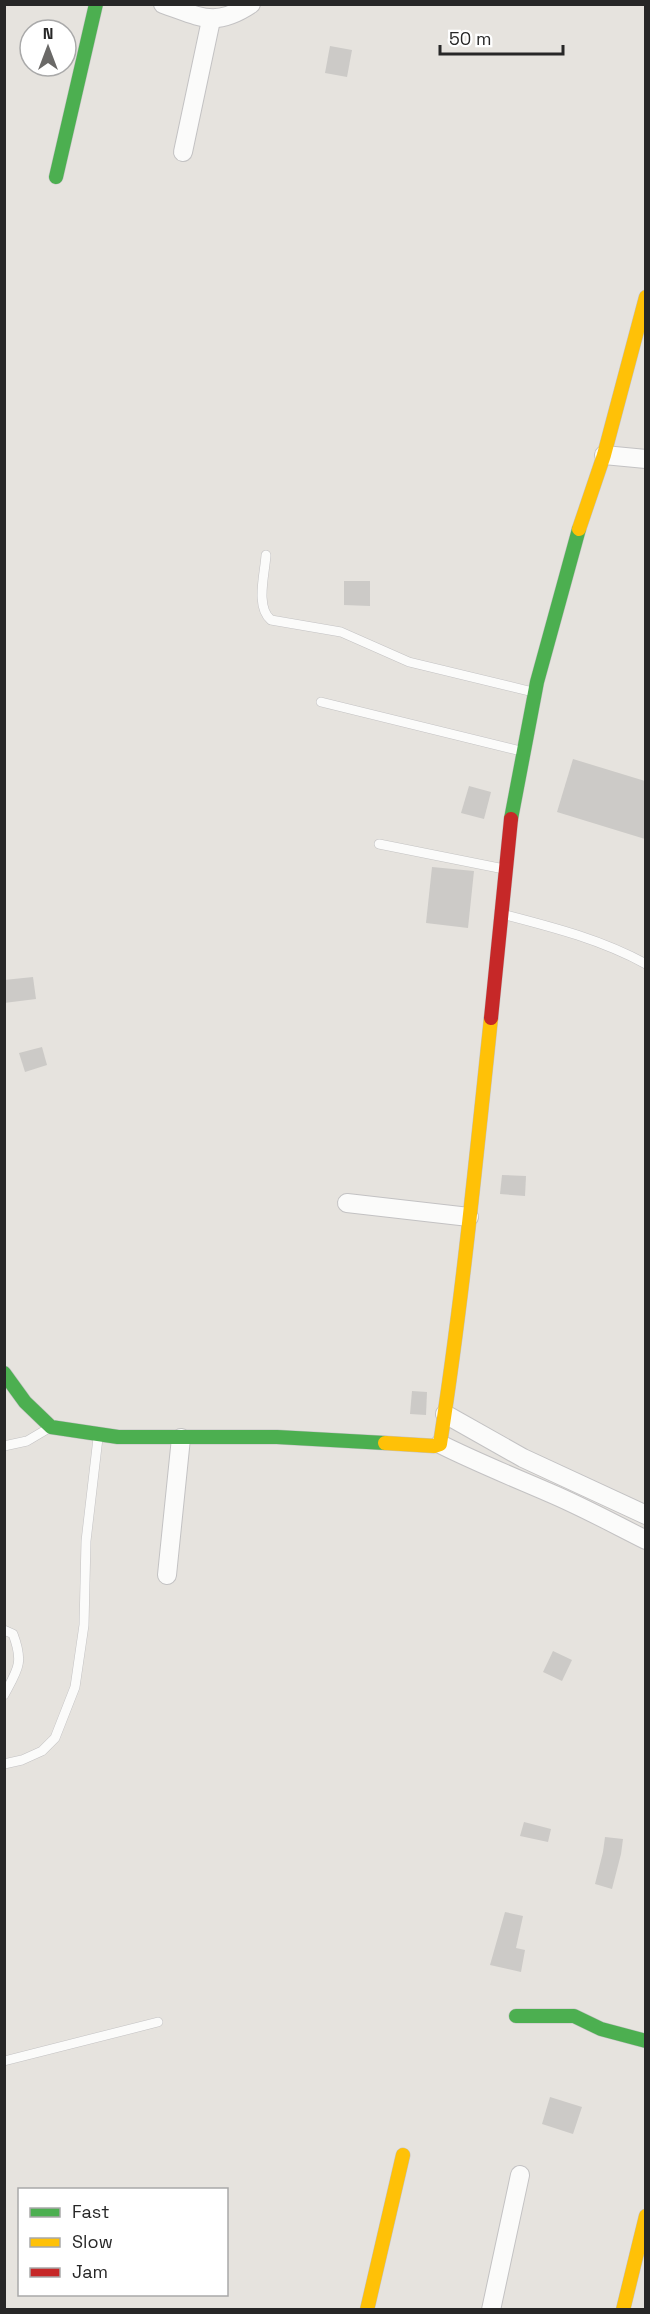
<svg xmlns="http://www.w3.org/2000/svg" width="650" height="2314" viewBox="0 0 650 2314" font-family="'Space Grotesk',sans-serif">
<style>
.building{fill:#cccac7}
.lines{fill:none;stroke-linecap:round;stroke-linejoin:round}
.lane-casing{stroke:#c3c2c3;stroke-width:10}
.street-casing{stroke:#c3c2c3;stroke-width:20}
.fast-casing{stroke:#c3c2c3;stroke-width:15}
.slow-casing{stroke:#c3c2c3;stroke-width:15}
.jam-casing{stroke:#c3c2c3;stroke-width:15}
.lane{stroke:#fbfbfa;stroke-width:9}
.street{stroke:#fbfbfa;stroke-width:18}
.fast{stroke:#4caf50;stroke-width:14}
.slow{stroke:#ffc107;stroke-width:14}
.jam{stroke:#c62828;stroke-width:14}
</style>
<rect width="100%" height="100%" fill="#e6e3de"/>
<g class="building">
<polygon points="330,46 352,50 347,77 325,73"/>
<polygon points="344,581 370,581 370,606 344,605"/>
<polygon points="573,759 645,781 645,839 557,812"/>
<polygon points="469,786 491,792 484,819 461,813"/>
<polygon points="432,867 474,871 468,928 426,923"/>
<polygon points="33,977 36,999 4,1003 4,980"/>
<polygon points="42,1047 47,1065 25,1072 19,1053"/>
<polygon points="502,1175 526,1176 525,1196 500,1194"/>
<polygon points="412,1391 427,1392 426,1415 410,1414"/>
<polygon points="553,1651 572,1660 562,1681 543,1672"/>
<polygon points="524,1822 551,1829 548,1842 520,1836"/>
<polygon points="605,1837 623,1839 621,1854 612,1889 595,1884 603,1852"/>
<polygon points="505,1912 523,1916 516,1948 525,1950 521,1972 490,1965"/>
<polygon points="550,2097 582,2107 573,2134 542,2124"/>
</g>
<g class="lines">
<g class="lane-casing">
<g id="lane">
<path d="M266,555C265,573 255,607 271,620L341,632L409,662L533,692"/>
<polyline points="321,702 521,751"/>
<polyline points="379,844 504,869"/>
<path d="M502,914C552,927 600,939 646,964"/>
<polyline points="4,1446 27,1441 49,1428"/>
<path d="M4,1630L13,1634C24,1663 18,1669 4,1695"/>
<polyline points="4,1764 22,1760 42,1751 55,1738 75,1687 84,1625 86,1541 98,1438"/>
<polyline points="4,2061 158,2022"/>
</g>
</g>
<g class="street-casing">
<g id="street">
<path d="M163,4C201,17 215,28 251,4"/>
<polyline points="183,152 211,20"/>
<polyline points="604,455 646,459"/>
<polyline points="347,1203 469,1217"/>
<polyline points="445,1414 523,1458 646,1515"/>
<path d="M440,1444C476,1462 513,1477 550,1493C583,1507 614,1524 646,1540"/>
<polyline points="167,1575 181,1438"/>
<polyline points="491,2310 520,2175"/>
</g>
</g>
<g class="fast-casing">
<g id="fast">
<polyline points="56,177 96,4"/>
<polyline points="511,819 537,682 579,529"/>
<polyline points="4,1373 25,1402 51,1427 118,1437 277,1437 385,1443"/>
<polyline points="516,2016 574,2016 601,2029 646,2041"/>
</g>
</g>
<g class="slow-casing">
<g id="slow">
<polyline points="579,529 604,455 646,297"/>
<path d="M385,1443L434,1446L440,1444C462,1303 476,1160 491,1018"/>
<polyline points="367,2310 403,2155"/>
<polyline points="623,2310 646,2216"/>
</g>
</g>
<g class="jam-casing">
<polyline id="jam" points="491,1018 511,819"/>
</g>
<use href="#lane" class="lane"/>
<use href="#street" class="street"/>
<use href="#fast" class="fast"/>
<use href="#slow" class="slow"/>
<use href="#jam" class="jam"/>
</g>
<rect width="650" height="2314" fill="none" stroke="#272727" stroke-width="12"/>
<rect x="18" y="2188" width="210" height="108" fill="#ffffff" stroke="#a9a9a9" stroke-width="1.5"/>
<rect x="30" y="2208" width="30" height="9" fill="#4caf50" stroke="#a9a9a9" stroke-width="1.5"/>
<text x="72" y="2218" font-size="18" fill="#272727">Fast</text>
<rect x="30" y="2238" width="30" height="9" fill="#ffc107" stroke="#a9a9a9" stroke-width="1.5"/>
<text x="72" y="2248" font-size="18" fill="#272727">Slow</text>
<rect x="30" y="2268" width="30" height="9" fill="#c62828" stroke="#a9a9a9" stroke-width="1.5"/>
<text x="72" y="2278" font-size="18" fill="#272727">Jam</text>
<g transform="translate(48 48)"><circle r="28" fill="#ffffff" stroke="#a9a9a9" stroke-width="1.5"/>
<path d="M0-4.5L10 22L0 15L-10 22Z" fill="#6a6967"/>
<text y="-9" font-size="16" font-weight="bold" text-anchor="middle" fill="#272727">N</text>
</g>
<path d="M440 45v9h123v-9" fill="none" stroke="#272727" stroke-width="3"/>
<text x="449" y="45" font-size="18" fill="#272727" stroke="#ffffff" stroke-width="4.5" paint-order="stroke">50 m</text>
</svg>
